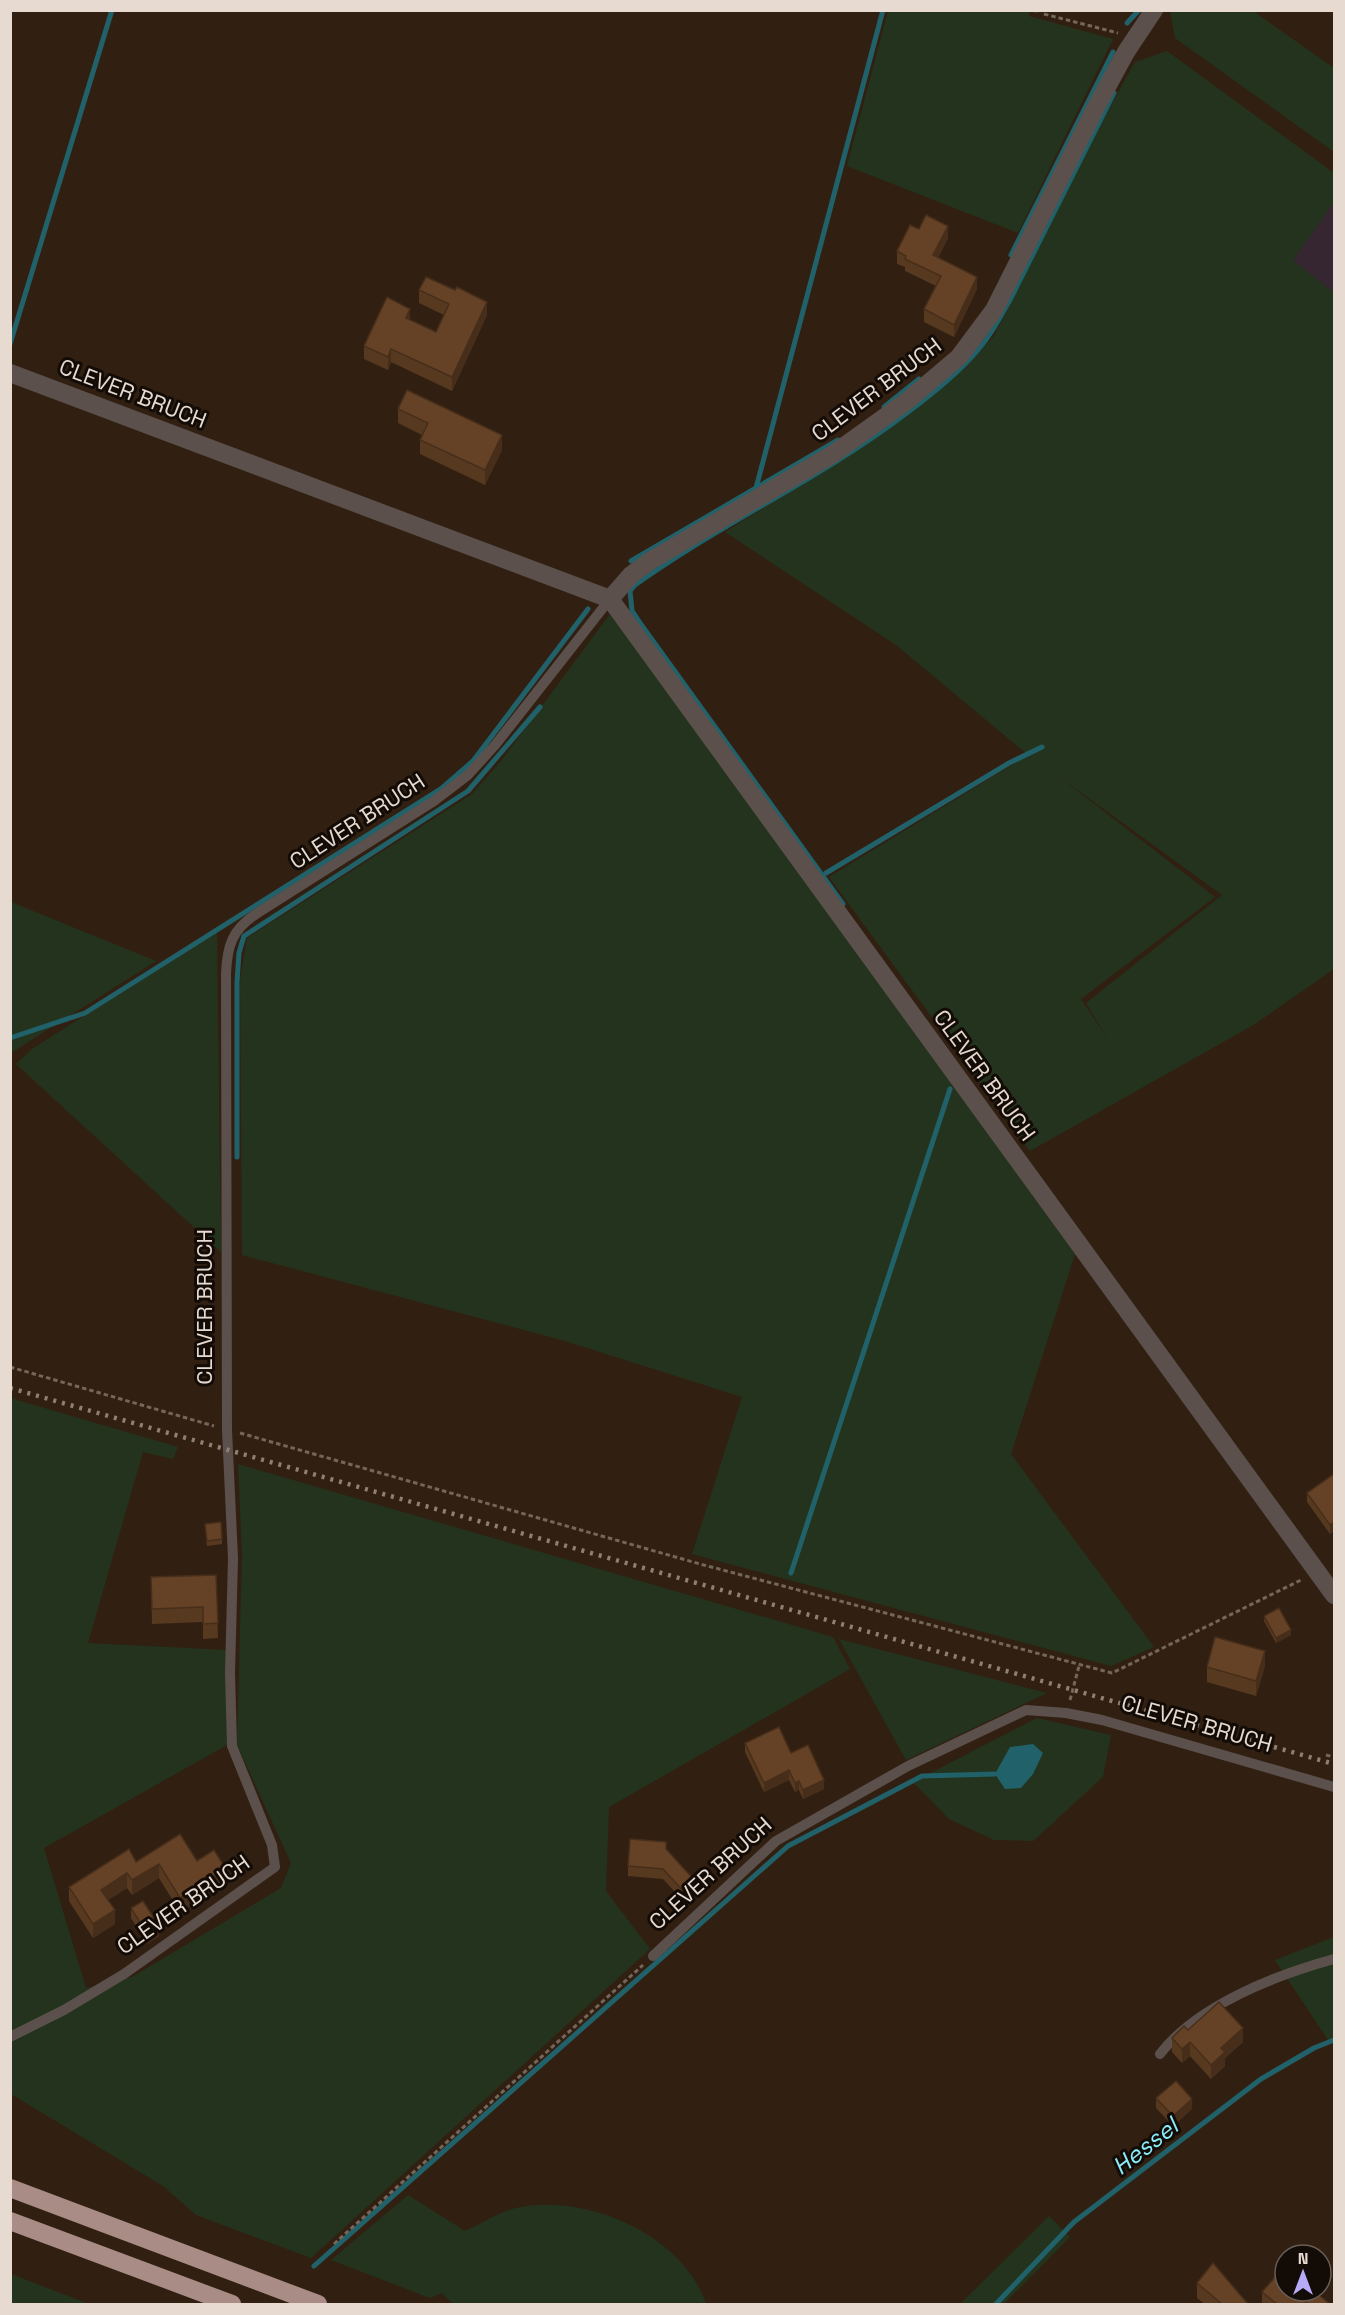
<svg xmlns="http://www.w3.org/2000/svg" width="1345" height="2315" viewBox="0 0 1345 2315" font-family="'Space Grotesk',sans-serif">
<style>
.commercial{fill:#352631}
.green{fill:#24331d;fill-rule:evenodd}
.water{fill:#21626a}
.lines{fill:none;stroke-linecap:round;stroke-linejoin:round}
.stream{stroke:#21626a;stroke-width:5}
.path{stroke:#75665a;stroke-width:3;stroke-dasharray:4.5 3;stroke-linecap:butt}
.lane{stroke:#5c504d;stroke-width:10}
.street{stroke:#5c504d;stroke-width:18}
.highway{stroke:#a88c85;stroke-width:18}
.rail{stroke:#8e8074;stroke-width:4.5;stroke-dasharray:3 6;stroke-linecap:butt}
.wall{fill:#573920}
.shaded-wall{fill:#472e1a}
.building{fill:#654225;stroke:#472e1a;stroke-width:1.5}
.labels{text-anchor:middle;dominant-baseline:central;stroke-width:6;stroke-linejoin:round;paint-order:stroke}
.street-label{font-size:22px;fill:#e6dad1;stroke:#130b06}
.water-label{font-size:24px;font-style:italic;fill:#8aedfb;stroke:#130b06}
</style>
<rect width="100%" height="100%" fill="#312012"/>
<polygon class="commercial" points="1334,202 1334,293 1293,260"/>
<g class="green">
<polygon points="888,11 1030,11 1029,16 1113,39 1018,233 847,166"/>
<polygon points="1170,11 1253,11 1334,68 1334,152 1175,38"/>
<path d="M1167,51L1334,173V202L1293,260L1334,293V969L1255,1024L1030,1151L829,877L1028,755L896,645L725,532C819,473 919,419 994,336L1102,121L1135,62ZM1058,776L1222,895L1086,1003L1109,1041L1081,999L1215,897Z"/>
<polygon points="610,614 809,885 1075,1254 1011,1454 1154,1647 1111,1666 692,1554 742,1397 565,1341 242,1255 240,980 247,938 472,794 501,761"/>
<polygon points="11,902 156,961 11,1053"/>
<polygon points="217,931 221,1252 16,1064 32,1049"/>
<polygon points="10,1398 178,1447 173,1459 143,1452 88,1643 226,1650 227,1745 44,1848 86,1988 132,1977 281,1888 291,1863 237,1745 242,1556 238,1464 833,1637 850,1669 609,1807 606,1891 650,1949 311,2258 196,2215 163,2186 11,2094"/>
<polygon points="839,1639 1047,1693 906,1760"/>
<polygon points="1037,1718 1111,1735 1103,1777 1033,1841 994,1840 949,1819 913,1782"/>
<polygon points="1334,1937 1334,2044 1330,2043 1275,1960"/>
<path d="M408,2195L465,2231C481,2224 499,2212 516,2208C585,2192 684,2235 706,2304H453L442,2293L430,2298L331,2260Z"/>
<polygon points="1049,2216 1070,2237 1004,2304 960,2304"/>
<polygon points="11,2274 89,2304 11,2304"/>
</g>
<polygon class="water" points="1033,1744 1043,1753 1033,1774 1021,1788 1005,1789 995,1774 1010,1747"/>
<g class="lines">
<g class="stream">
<polyline points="1036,10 1037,10"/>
<polyline points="1127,23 1139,10"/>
<polyline points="1011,255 1113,52"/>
<polyline points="10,344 112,10"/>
<polyline points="884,407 919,379"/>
<polyline points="756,488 838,440"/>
<polyline points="631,561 756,488 883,10"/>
<polyline points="826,873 1009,763 1042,747"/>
<path d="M843,904L640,623L632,611L630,591L635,585C723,522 822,478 908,412C932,394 957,374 976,352C991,336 1000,317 1011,298L1114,93"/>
<polyline points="10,1038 85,1013 442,788 473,761 588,609"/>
<polyline points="237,1157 237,982 239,953 244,936 468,791 540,707"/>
<polyline points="791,1573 950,1089"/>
<polyline points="314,2266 788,1846 922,1776 995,1774"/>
<polyline points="996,2304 1074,2222 1261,2079 1314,2048 1334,2040"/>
</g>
<g class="path">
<polyline points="1044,14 1118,33"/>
<polyline points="10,1367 214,1426"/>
<polyline points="240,1433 700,1564 1112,1673 1301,1580"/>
<polyline points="1070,1700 1079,1666"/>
<polyline points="1326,1755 1334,1757"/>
<polyline points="334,2244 643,1965"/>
</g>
<g class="lane">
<polyline points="653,1956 776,1841 908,1766 1026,1710 1066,1713 1102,1720 1334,1787"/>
<path d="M10,2037L64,2010L124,1974L275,1867L272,1845L232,1746L230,1673L233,1558L227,1430L226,974C227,946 232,930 256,914L434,801L468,775L496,744L610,599"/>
<path d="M1160,2054C1198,2005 1276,1975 1334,1959"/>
</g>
<g class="street">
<polyline points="10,373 610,599 1334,1595"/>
<polyline points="610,599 631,575 650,561 833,454 907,401 959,357 994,310 1095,109 1126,52 1154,10"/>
</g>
<g class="highway">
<polyline points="10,2188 318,2304"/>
<polyline points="10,2221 232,2304"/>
</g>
<polyline class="rail" points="10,1388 1334,1764"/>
</g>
<g class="wall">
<polygon points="919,229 948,238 938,258 977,289 954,337 924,322 924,309 936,286 905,271 905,267 897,264 897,251"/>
<polygon points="419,290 487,315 452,391 391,362 388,370 364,359 364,346 410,320 436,332 444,315 419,303"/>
<polygon points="398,409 502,450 485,485 420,454 420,440 422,435 398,423"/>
<polygon points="1335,1474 1335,1530 1330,1534 1307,1502 1307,1493"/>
<polygon points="205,1529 222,1539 222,1544 207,1546"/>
<polygon points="216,1575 218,1638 203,1639 203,1622 152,1624 151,1577"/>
<polygon points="1264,1616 1291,1635 1276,1643 1264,1621"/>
<polygon points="1265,1666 1256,1696 1207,1682 1207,1667"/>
<polygon points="745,1743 791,1753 824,1789 803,1799 799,1790 795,1792 789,1780 764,1792 745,1752"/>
<polygon points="666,1849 697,1893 686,1904 663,1879 628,1876 628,1866"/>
<polygon points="197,1861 226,1884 180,1912 159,1878 132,1895 127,1888 108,1900 115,1924 93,1938 69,1901 69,1887 136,1862"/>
<polygon points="131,1908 159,1936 147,1944 131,1918"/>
<polygon points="1188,2030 1243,2042 1225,2058 1225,2066 1211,2079 1190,2056 1182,2063 1172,2052 1172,2038"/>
<polygon points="1156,2098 1192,2109 1173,2126 1156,2108"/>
<polygon points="1197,2283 1248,2304 1205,2304 1197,2298"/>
<polygon points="1262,2292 1306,2302 1330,2304 1262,2304"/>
</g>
<g class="shaded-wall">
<polygon points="948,226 948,238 933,267 933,255"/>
<polygon points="977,277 977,289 954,337 954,325"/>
<polygon points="487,302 487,315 452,391 452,377"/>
<polygon points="410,309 410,322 406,318"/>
<polygon points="391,349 391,362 388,370 388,357"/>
<polygon points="502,435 502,450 485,485 485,470"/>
<polygon points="1335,1521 1335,1530 1330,1534 1330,1525"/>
<polygon points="1291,1630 1291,1635 1276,1643 1276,1638"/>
<polygon points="1265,1651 1265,1666 1256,1696 1256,1681"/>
<polygon points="789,1770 789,1780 764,1792 764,1783"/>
<polygon points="824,1780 824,1789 803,1799 803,1790"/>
<polygon points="799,1781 799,1790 795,1792 795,1783"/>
<polygon points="159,1864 159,1878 132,1895 132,1880"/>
<polygon points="226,1869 226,1884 180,1912 180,1898"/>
<polygon points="127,1873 127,1888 101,1904 101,1890"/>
<polygon points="697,1883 697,1893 686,1904 686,1894"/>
<polygon points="115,1910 115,1924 93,1938 93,1924"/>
<polygon points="159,1926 159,1936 147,1944 147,1934"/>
<polygon points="1243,2028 1243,2042 1225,2058 1225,2066 1211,2079 1211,2065 1221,2048"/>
<polygon points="1190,2042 1190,2056 1182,2063 1182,2049"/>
<polygon points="1192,2099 1192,2109 1173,2126 1173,2116"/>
</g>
<g class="building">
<polygon points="926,215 948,226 933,255 977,277 954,325 924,309 941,276 905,259 906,256 897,251 910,225 919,229"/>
<polygon points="426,277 455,290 457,287 487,302 452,377 391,349 388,357 364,346 387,297 410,309 406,318 436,332 449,304 419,290"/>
<polygon points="407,390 502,435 485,470 420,440 428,423 398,409"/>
<polygon points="1334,1474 1335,1521 1330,1525 1307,1493"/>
<polygon points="221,1522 222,1539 207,1541 205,1524"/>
<polygon points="216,1575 218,1623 203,1624 203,1607 152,1609 151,1577"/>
<polygon points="1279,1608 1291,1630 1276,1638 1264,1616"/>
<polygon points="1215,1637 1265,1651 1256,1681 1207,1667"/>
<polygon points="779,1727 791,1753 808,1745 824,1780 803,1790 799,1781 795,1783 789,1770 764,1783 745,1743"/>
<polygon points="180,1834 197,1861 214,1850 226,1869 180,1898 159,1864 132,1880 127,1873 101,1890 115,1910 93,1924 69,1887 129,1849 136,1862"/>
<polygon points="630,1839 666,1842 666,1849 697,1883 686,1894 663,1869 628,1866"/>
<polygon points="143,1901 159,1926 147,1934 131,1908"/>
<polygon points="1219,2002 1243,2028 1221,2048 1225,2052 1211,2065 1190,2042 1182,2049 1172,2038 1184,2026 1188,2030"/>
<polygon points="1176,2081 1192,2099 1173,2116 1156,2098"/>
<polygon points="1213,2263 1248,2304 1222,2304 1197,2283"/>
<polygon points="1275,2277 1285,2285 1285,2291 1292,2291 1306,2302 1315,2292 1330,2304 1277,2304 1262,2292"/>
</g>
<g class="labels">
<g class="street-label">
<text transform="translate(876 389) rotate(-37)">CLEVER BRUCH</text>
<text transform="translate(133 393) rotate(21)">CLEVER BRUCH</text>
<text transform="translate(357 821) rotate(-33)">CLEVER BRUCH</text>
<text transform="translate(985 1075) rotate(54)">CLEVER BRUCH</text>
<text transform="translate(204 1307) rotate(-90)">CLEVER BRUCH</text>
<text transform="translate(1197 1723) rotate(16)">CLEVER BRUCH</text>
<text transform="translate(710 1873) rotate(-42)">CLEVER BRUCH</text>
<text transform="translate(183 1904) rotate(-35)">CLEVER BRUCH</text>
</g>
<g class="water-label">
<text transform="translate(1145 2146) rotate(-38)">Hessel</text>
</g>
</g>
<rect width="1345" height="2315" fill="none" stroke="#e6dad1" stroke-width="24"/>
<g transform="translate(1303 2273)"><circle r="28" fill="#130b06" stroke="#675e57" stroke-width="1.5"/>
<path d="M0-4.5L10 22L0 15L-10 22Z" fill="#b7abf8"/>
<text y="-9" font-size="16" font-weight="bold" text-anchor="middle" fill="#e6dad1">N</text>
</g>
</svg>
